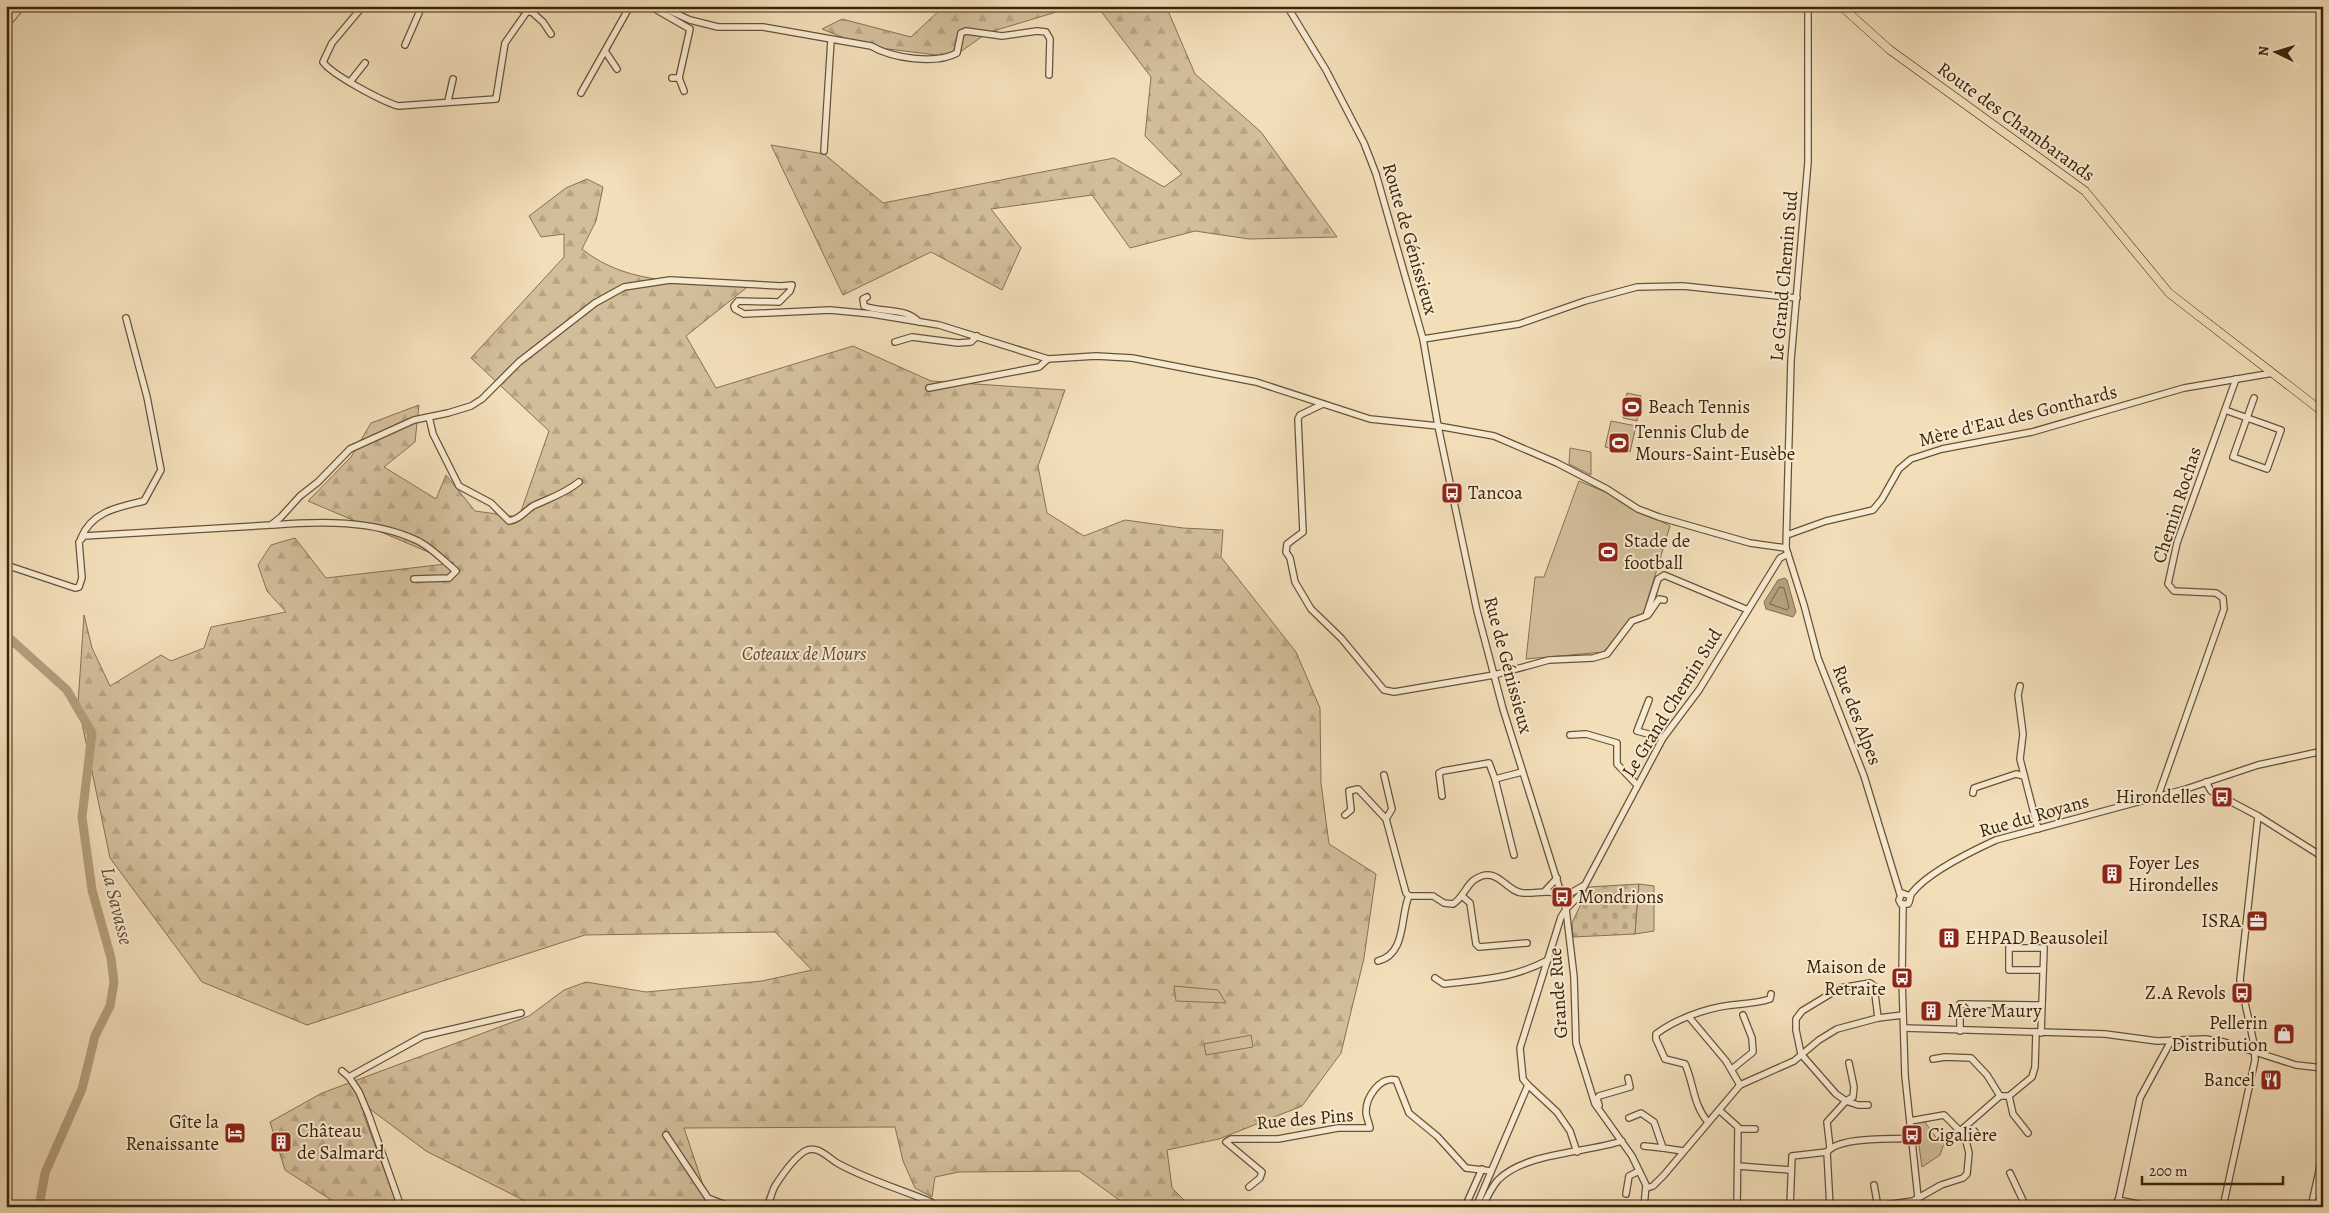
<svg xmlns="http://www.w3.org/2000/svg" width="2329" height="1213" viewBox="0 0 2329 1213" font-family="Alegreya,serif">
<style>
.forest{fill:url(#forest-firs);stroke:#877152}
.cemetery{fill:url(#cemetery-stones);stroke:#877152}
.green{fill:#d3be9b;stroke:#877152}
.water{fill:#b49f7d;stroke:#846e4e}
.lines{fill:none;stroke-linecap:round;stroke-linejoin:round}
.shore{stroke:#786242;stroke-width:1}
.river{stroke:#b49f7d;stroke-width:9}
.minor-casing{stroke:#695234;stroke-width:8}
.major-casing{stroke:#3b2408;stroke-width:9}
.minor{stroke:#f7ead2;stroke-width:5.5}
.major{stroke:#f2deb9;stroke-width:8}
.labels{text-anchor:middle;dominant-baseline:central;stroke-width:4;stroke-linejoin:round;paint-order:stroke}
.street-label{font-size:19px;fill:#3b2408;stroke:#f7ead2}
.poi-label{font-size:19px;fill:#3b2408;stroke:#f7ead2;text-anchor:start}
.park-label{font-size:19px;font-style:italic;fill:#614a2d;stroke:#f7ead2}
.water-label{font-size:20px;font-style:italic;fill:#654f31;stroke:#f7ead2}
</style>
<defs>
<pattern id="forest-firs" width="22" height="20" patternUnits="userSpaceOnUse" patternTransform="scale(1.25)"><rect width="22" height="20" fill="#d3be9b"/><path d="M5 1l3.5 6h-7zM16 11l3.5 6h-7z" fill="#b6a384"/></pattern>
<pattern id="cemetery-stones" width="16" height="16" patternUnits="userSpaceOnUse" patternTransform="scale(1.25)"><rect width="16" height="16" fill="#d3be9b"/><path d="M2 7V4a2 2 0 0 1 4 0v3zM10 15v-3a2 2 0 0 1 4 0v3z" fill="#b6a384"/></pattern>
</defs>
<rect width="100%" height="100%" fill="#f2deb9"/>
<filter id="stains"><feTurbulence type="fractalNoise" baseFrequency=".004" numOctaves="4"/><feColorMatrix values="0 0 0 0 .2 0 0 0 0 .09 0 0 0 0 .02 0 0 0 .5 -.17"/></filter>
<radialGradient id="worn" r=".72"><stop offset=".6" stop-color="#630" stop-opacity="0"/><stop offset="1" stop-color="#630" stop-opacity=".3"/></radialGradient>
<g class="forest">
<polygon points="940,6 1076,6 987,33 953,57 864,46 822,29 842,19 911,37 943,7"/>
<polygon points="1097,6 1166,6 1195,74 1261,132 1337,237 1249,239 1195,231 1130,248 1092,195 991,209 1021,248 1002,290 931,252 843,295 771,145 824,154 883,203 1114,158 1164,187 1182,174 1145,136 1151,77"/>
<path d="M587,179L603,187L596,221L582,249C630,288 696,282 755,281L686,336L716,388L853,346L931,381L1065,390L1038,466L1047,513L1084,536L1125,520L1183,528L1223,530L1221,557L1296,652L1320,708L1321,783L1329,844L1376,874L1364,958L1341,1053L1302,1106L1219,1139L1167,1150L1172,1188L1191,1207H1129L1079,1171L959,1172L935,1177L932,1197L915,1188L903,1161L895,1127L684,1128L709,1203L722,1207H537L426,1151L370,1109L363,1113L398,1207H342L285,1170L270,1122L322,1093L529,1016L564,990L586,982L646,992L762,981L812,970L775,932L585,935L307,1025L202,982L110,858L78,704L84,615L92,648L110,686L161,655L171,661L204,648L211,627L286,612L267,591L258,565L271,545L295,538L326,578L454,563L308,501L351,457L371,423L419,405L415,442L384,467L436,499L446,475L475,511L519,517L549,431L471,358L564,257V234L541,237L529,216L566,188Z"/>
</g>
<polygon class="cemetery" points="1639,884 1635,934 1573,937 1572,923 1589,887"/>
<g class="green">
<polygon points="1627,393 1641,396 1637,421 1623,418"/>
<polygon points="1611,421 1636,426 1630,452 1605,447"/>
<polygon points="1570,448 1591,452 1591,475 1569,464"/>
<polygon points="1579,481 1605,492 1670,526 1644,612 1603,652 1526,659 1535,577 1544,577"/>
<polygon points="1639,884 1654,886 1654,931 1635,934"/>
<polygon points="1174,986 1218,990 1226,1003 1176,1001"/>
<polygon points="1251,1035 1253,1047 1206,1055 1204,1044"/>
<polygon points="1918,1121 1924,1121 1938,1140 1954,1129 1959,1135 1943,1146 1940,1155 1922,1167 1916,1124"/>
</g>
<polygon class="water" points="1785,578 1787,580 1796,612 1793,617 1766,609 1764,602 1778,580"/>
<g class="lines">
<polygon class="shore" points="1780,587 1784,588 1789,607 1787,610 1770,604"/>
<polyline class="river" points="6,635 67,690 92,733 82,817 92,890 111,958 114,982 110,1006 95,1036 82,1089 45,1173 39,1207"/>
<g class="minor-casing">
<g id="minor">
<path d="M363,6L332,43L323,62C332,75 382,101 398,106L496,99L505,43L531,6"/>
<polyline points="511,6 533,13 543,22 551,34"/>
<polyline points="650,6 690,29 679,78 672,78"/>
<path d="M659,6L690,20L718,27H763L871,46C892,58 935,65 957,53L961,33L966,31L1002,36L1037,31L1046,32L1050,39L1049,75"/>
<polyline points="1287,6 1326,70 1364,143 1376,174 1423,339 1438,426 1477,611 1503,709 1566,909 1574,977 1576,1043 1595,1104 1632,1156 1646,1185 1644,1207"/>
<polyline points="1808,6 1808,162 1791,360 1786,548 1804,605 1818,658 1864,776 1900,894"/>
<polyline points="2318,6 2323,8"/>
<polyline points="405,45 422,6"/>
<polyline points="605,51 617,69"/>
<polyline points="679,78 684,91"/>
<polyline points="350,82 365,63"/>
<polyline points="581,93 630,6"/>
<polyline points="448,101 453,79"/>
<polyline points="824,151 831,40"/>
<path d="M867,297L863,299L864,306C882,313 906,307 919,322"/>
<polyline points="1423,339 1519,324 1585,301 1637,287 1683,286 1797,298"/>
<polyline points="895,342 912,337 958,343 971,342 977,336"/>
<polyline points="929,388 1039,367 1048,359"/>
<polyline points="1323,404 1300,415 1298,419 1303,532 1287,544 1286,552 1290,558 1295,582 1311,609 1341,638 1384,690 1394,692 1494,675 1549,660 1593,658 1607,654 1632,621 1646,616 1658,579 1664,575 1748,610"/>
<polyline points="2225,410 2281,430 2267,469 2233,457 2254,398"/>
<path d="M429,417L433,434L459,486L491,503L509,521C519,520 525,511 533,506C550,498 564,494 579,482"/>
<path d="M273,525C320,521 373,520 416,540C430,546 444,561 456,571L449,578L414,579"/>
<polyline points="1787,535 1826,521 1873,510 1882,499 1899,469 1911,459 1942,449 2032,432 2184,388 2273,373"/>
<path d="M81,538C92,511 119,507 144,501L161,470L147,397L126,318"/>
<polyline points="6,565 75,588 79,587 82,578 79,542 84,536 271,525 281,517 300,496 318,482 350,449 414,420 448,413 471,406 482,399 519,362 595,303 624,287 670,280 781,286 792,285 790,291 779,302 738,301 734,306 735,309 744,314 830,310 872,314 939,325 1048,359 1096,356 1132,358 1256,382 1370,419 1438,426 1494,436 1557,463 1607,489 1638,509 1659,517 1750,543 1786,548"/>
<polyline points="1648,615 1659,599 1664,600"/>
<polyline points="2020,686 2018,695 2023,734 2020,759 2038,829"/>
<polyline points="1649,700 1637,731 1663,738"/>
<polyline points="1570,735 1586,734 1617,743 1617,764 1637,785"/>
<polyline points="1384,775 1392,809 1386,819"/>
<polyline points="1495,779 1514,855"/>
<polyline points="2206,782 2211,791 2258,816 2323,857"/>
<polyline points="1973,793 1974,788 2016,774 2024,776"/>
<polyline points="1442,796 1439,773 1443,771 1489,763 1495,779 1522,772"/>
<polyline points="2158,796 2224,609 2223,598 2216,593 2174,591 2168,584 2177,543 2236,379"/>
<path d="M1345,815L1351,810L1349,791L1358,789L1386,819L1406,893L1409,896H1433L1444,903L1453,904C1463,898 1465,887 1474,880C1498,864 1505,892 1523,893C1537,894 1547,889 1561,895"/>
<polyline points="1545,891 1557,878"/>
<polyline points="1462,896 1470,903 1476,944 1479,947 1527,943"/>
<path d="M1910,896L1902,893L1899,900L1901,904H1908C1911,900 1909,897 1912,893C1928,872 1972,851 1996,840L2186,789L2258,765L2323,751"/>
<polyline points="1562,898 1583,886"/>
<polyline points="1903,904 1902,978 1905,1076 1919,1207"/>
<path d="M1378,961C1407,954 1400,915 1409,896"/>
<path d="M1435,978L1444,984C1483,979 1512,979 1548,960"/>
<polyline points="1689,1017 1726,1061 1740,1085"/>
<polyline points="1904,1028 2105,1034 2157,1041 2205,1039 2224,1042 2296,1065 2323,1068"/>
<polyline points="1960,1031 1960,1004 2042,1005"/>
<polyline points="2041,1033 2044,948 2009,948 2009,970 2043,970"/>
<polyline points="1933,1059 1945,1057 1971,1058 1987,1075 2000,1096"/>
<polyline points="1849,1063 1854,1087 1853,1097 1846,1101 1858,1105 1868,1105"/>
<polyline points="1732,1069 1753,1052 1752,1038 1743,1015"/>
<polyline points="342,1071 349,1077"/>
<polyline points="1528,1085 1557,1112 1570,1131 1577,1152"/>
<polyline points="2009,1096 2013,1114 2028,1133"/>
<polyline points="1599,1105 1597,1099 1599,1096 1630,1087 1628,1078"/>
<polyline points="1719,1110 1738,1127 1737,1207"/>
<polyline points="1629,1118 1641,1113 1654,1122 1663,1148 1683,1151"/>
<polyline points="1910,1121 1944,1115 1960,1131"/>
<path d="M1708,1122C1693,1105 1694,1084 1685,1064L1665,1059L1656,1039V1034C1676,1019 1706,1008 1732,1005C1747,1003 1754,1004 1770,999L1771,994"/>
<polyline points="1738,1129 1755,1129"/>
<polyline points="666,1135 708,1198 731,1207"/>
<polyline points="1644,1146 1663,1148"/>
<polyline points="1830,1148 1827,1122 1846,1101 1836,1094 1801,1054 1796,1030 1796,1019 1802,1011 1840,988 1870,983 1874,986 1878,1018"/>
<polyline points="1827,1152 1830,1207"/>
<polyline points="1738,1166 1791,1170"/>
<polyline points="2010,1173 2026,1207"/>
<polyline points="1874,1185 1878,1207"/>
<path d="M1249,1187L1260,1178L1262,1172L1226,1142L1231,1139H1278L1338,1128H1370C1369,1122 1366,1117 1366,1112C1366,1097 1380,1076 1396,1080L1409,1113L1437,1136L1466,1168L1491,1171"/>
<polyline points="1647,1188 1653,1186 1664,1175 1740,1085 1794,1061 1819,1040 1837,1029 1878,1018 1903,1015"/>
<polyline points="1626,1194 1629,1176 1639,1171"/>
<polyline points="2118,1200 2153,1207"/>
<polyline points="1484,1204 1495,1207"/>
<polyline points="401,1207 369,1116 359,1092 349,1077 423,1036 521,1013"/>
<path d="M766,1207C771,1200 771,1193 775,1186C782,1175 794,1158 805,1151C818,1144 829,1159 839,1164C868,1180 900,1189 931,1202L935,1207"/>
<polyline points="1465,1207 1482,1169"/>
<polyline points="1476,1207 1528,1085 1523,1079 1520,1048 1561,917 1566,909 1579,896 1663,738 1699,690 1775,566 1780,558 1788,554"/>
<path d="M1482,1207C1487,1198 1491,1188 1498,1180C1526,1152 1586,1153 1622,1141"/>
<path d="M1790,1207L1792,1156L1827,1152C1840,1136 1891,1140 1913,1138"/>
<polyline points="1870,1207 1913,1201 1941,1185 1963,1178 1967,1174 1969,1153 1966,1141 1960,1131 2000,1096 2009,1096 2032,1077 2035,1067 2036,1033"/>
<polyline points="2030,1207 2038,1205"/>
<polyline points="2117,1207 2140,1098 2171,1041"/>
<polyline points="2223,1207 2255,1060 2254,1044 2240,980 2258,816"/>
<polyline points="2311,1207 2323,1153"/>
</g>
</g>
<g class="major-casing">
<g id="major">
<polyline points="1841,6 1890,50 2085,191 2169,293 2323,412"/>
<polyline points="6,24 21,6"/>
</g>
</g>
<use href="#minor" class="minor"/>
<use href="#major" class="major"/>
</g>
<defs>
<g id="stadium-square" transform="scale(1.125)"><rect x="-9" y="-9" width="18" height="18" rx="4" fill="#8f2418" stroke="#f7ead2"/><path d="M0-5a6.5 5 0 1 0 0 10a6.5 5 0 1 0 0-10ZM-3.5-1.8h7v3.6h-7Z" fill="#fff"/></g>
<g id="bus-square" transform="scale(1.125)"><rect x="-9" y="-9" width="18" height="18" rx="4" fill="#8f2418" stroke="#f7ead2"/><path d="M-5-6H5V4H4V6H2V4H-2V6H-4V4H-5ZM-3.5-4V0h7V-4ZM-3.5 1.2v1.5H-2V1.2ZM2 1.2v1.5H3.5V1.2Z" fill="#fff"/></g>
<g id="building-square" transform="scale(1.125)"><rect x="-9" y="-9" width="18" height="18" rx="4" fill="#8f2418" stroke="#f7ead2"/><path d="M-4-6H4V6H1V3H-1V6H-4ZM-2.5-4.3h1.7v1.8h-1.7ZM.8-4.3h1.7v1.8H.8ZM-2.5-1h1.7V.8h-1.7ZM.8-1h1.7V.8H.8Z" fill="#fff"/></g>
<g id="office-square" transform="scale(1.125)"><rect x="-9" y="-9" width="18" height="18" rx="4" fill="#8f2418" stroke="#f7ead2"/><path d="M-6-3h4V-5.5h4V-3h4V5H-6ZM-1-4.5V-3h2v-1.5ZM-6 0V1H6V0Z" fill="#fff"/></g>
<g id="shop-square" transform="scale(1.125)"><rect x="-9" y="-9" width="18" height="18" rx="4" fill="#8f2418" stroke="#f7ead2"/><path d="M-5-2.5h2.3a2.7 3.5 0 0 1 5.4 0H5L5.5 6h-11ZM-1.5-2.5h3a1.5 2.3 0 0 0-3 0Z" fill="#fff"/></g>
<g id="restaurant-square" transform="scale(1.125)"><rect x="-9" y="-9" width="18" height="18" rx="4" fill="#8f2418" stroke="#f7ead2"/><path d="M-5-6h1v4h1v-4h1v4h1v-4h1v5L-1.5 .5V6h-2V.5L-5-1ZM5-6V6H3V1.5H1.5Q1.5-4 5-6Z" fill="#fff"/></g>
<g id="hotel-square" transform="scale(1.125)"><rect x="-9" y="-9" width="18" height="18" rx="4" fill="#8f2418" stroke="#f7ead2"/><path d="M-6-4.5h1.5V1H6V5H4.5V3h-9V5H-6ZM-4 0a1.8 1.8 0 1 1 3.6 0ZM.5 0V-2.5h3Q6-2.5 6 0Z" fill="#fff"/></g>
</defs>
<g fill-rule="evenodd">
<use href="#stadium-square" x="1632" y="407"/>
<use href="#stadium-square" x="1619" y="443"/>
<use href="#bus-square" x="1452" y="493"/>
<use href="#stadium-square" x="1608" y="552"/>
<use href="#bus-square" x="2222" y="797"/>
<use href="#building-square" x="2112" y="874"/>
<use href="#bus-square" x="1562" y="897"/>
<use href="#office-square" x="2257" y="921"/>
<use href="#building-square" x="1949" y="938"/>
<use href="#bus-square" x="1902" y="978"/>
<use href="#bus-square" x="2242" y="993"/>
<use href="#building-square" x="1931" y="1011"/>
<use href="#shop-square" x="2284" y="1034"/>
<use href="#restaurant-square" x="2271" y="1080"/>
<use href="#hotel-square" x="235" y="1133"/>
<use href="#bus-square" x="1912" y="1135"/>
<use href="#building-square" x="281" y="1142"/>
</g>
<g class="labels">
<g class="street-label">
<text transform="translate(2016 122) rotate(36)">Route des Chambarands</text>
<text transform="translate(1410 239) rotate(74)">Route de Génissieux</text>
<text transform="translate(1784 276) rotate(-85)">Le Grand Chemin Sud</text>
<text transform="translate(2018 416) rotate(-14)">Mère d'Eau des Gonthards</text>
<text transform="translate(2177 505) rotate(-72)">Chemin Rochas</text>
<text transform="translate(1508 665) rotate(75)">Rue de Génissieux</text>
<text transform="translate(1672 703) rotate(-58)">Le Grand Chemin Sud</text>
<text transform="translate(1857 715) rotate(69)">Rue des Alpes</text>
<text transform="translate(2034 816) rotate(-16)">Rue du Royans</text>
<text transform="translate(1558 993) rotate(-94)">Grande Rue</text>
<text transform="translate(1305 1119) rotate(-5)">Rue des Pins</text>
</g>
<g class="poi-label">
<text x="1648" y="407">Beach Tennis</text>
<text x="1635" y="432">Tennis Club de<tspan x="1635" dy="22">Mours-Saint-Eusèbe</tspan></text>
<text x="1468" y="493">Tancoa</text>
<text x="1624" y="541">Stade de<tspan x="1624" dy="22">football</tspan></text>
<text x="2206" y="797" text-anchor="end">Hirondelles</text>
<text x="2128" y="863">Foyer Les<tspan x="2128" dy="22">Hirondelles</tspan></text>
<text x="1578" y="897">Mondrions</text>
<text x="2241" y="921" text-anchor="end">ISRA</text>
<text x="1965" y="938">EHPAD Beausoleil</text>
<text x="1886" y="967" text-anchor="end">Maison de<tspan x="1886" dy="22">Retraite</tspan></text>
<text x="2226" y="993" text-anchor="end">Z.A Revols</text>
<text x="1947" y="1011">Mère Maury</text>
<text x="2268" y="1023" text-anchor="end">Pellerin<tspan x="2268" dy="22">Distribution</tspan></text>
<text x="2255" y="1080" text-anchor="end">Bancel</text>
<text x="219" y="1122" text-anchor="end">Gîte la<tspan x="219" dy="22">Renaissante</tspan></text>
<text x="297" y="1131">Château<tspan x="297" dy="22">de Salmard</tspan></text>
<text x="1928" y="1135">Cigalière</text>
</g>
<g class="park-label">
<text x="804" y="654">Coteaux de Mours</text>
</g>
<g class="water-label">
<text transform="translate(117 906) rotate(76)">La Savasse</text>
</g>
</g>
<rect width="2329" height="1213" fill="none" stroke="#f2deb9" stroke-width="25"/>
<rect x="8" y="8" width="2314" height="1198" fill="none" stroke="#3b2408" stroke-width="2.5"/>
<rect x="12" y="12" width="2304" height="1188" fill="none" stroke="#3b2408"/>
<g transform="translate(2276 52) rotate(275)" stroke="#f7ead2" stroke-width="4" paint-order="stroke">
<path d="M0-4L9 19L0 12L-9 19Z" fill="#3b2408"/>
<text y="-8" font-size="14" font-weight="bold" text-anchor="middle" fill="#3b2408">N</text>
</g>
<path d="M2142 1176v8h141v-8" fill="none" stroke="#3b2408" stroke-width="2.5"/>
<text x="2149" y="1176" font-size="15" fill="#3b2408" stroke="#f7ead2" stroke-width="4" paint-order="stroke">200 m</text>
<rect width="100%" height="100%" filter="url(#stains)"/>
<rect width="100%" height="100%" fill="url(#worn)"/>
</svg>
